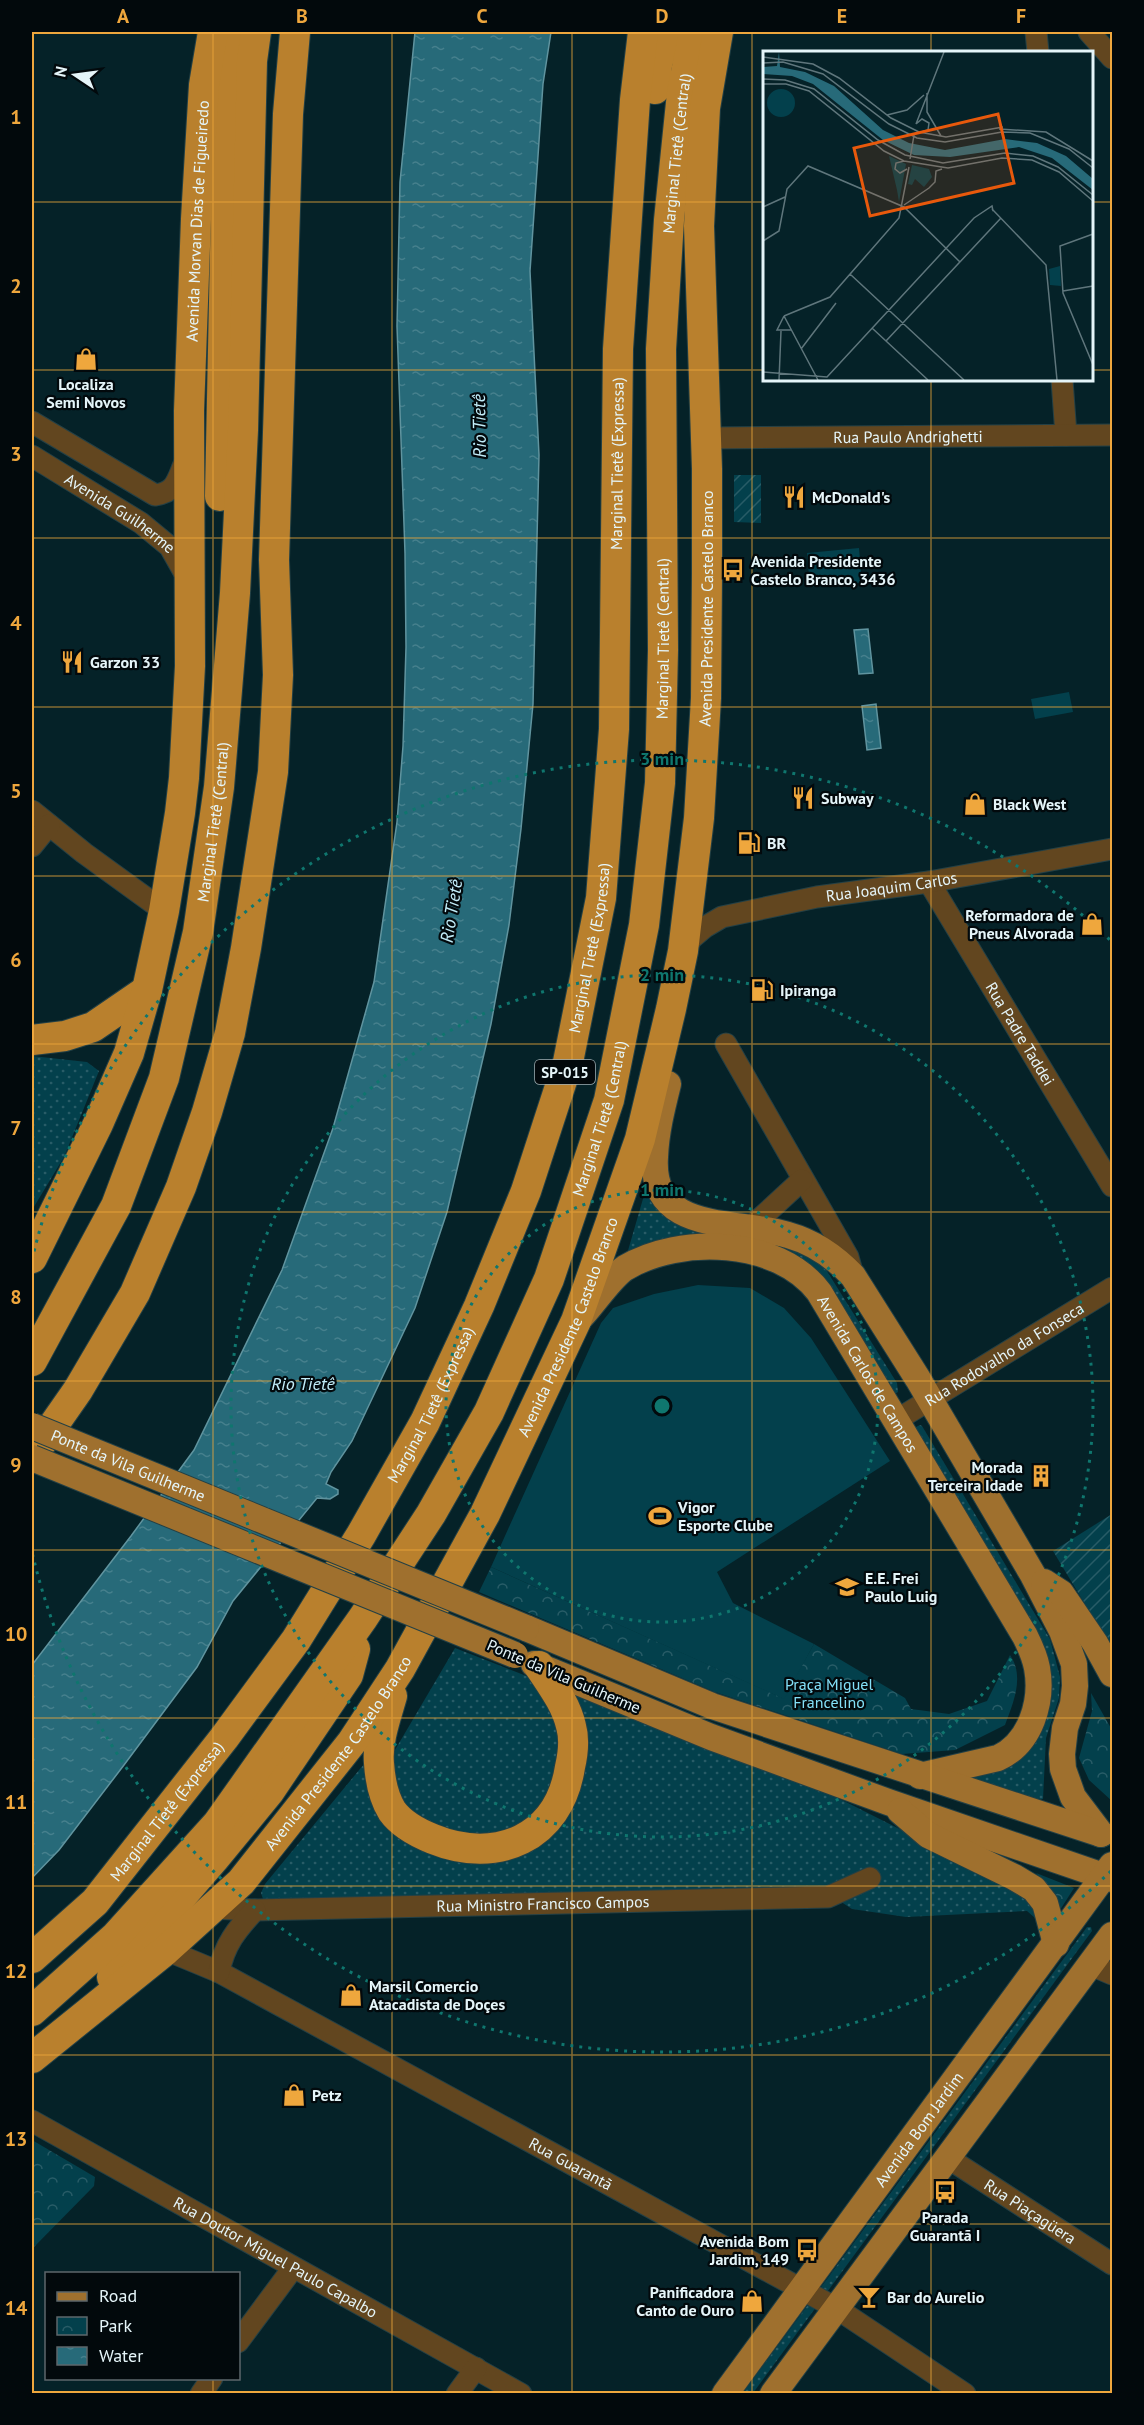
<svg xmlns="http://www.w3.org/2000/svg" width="1144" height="2425" viewBox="0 0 1144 2425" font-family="'PT Sans',sans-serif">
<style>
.grass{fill:url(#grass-dots)}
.park{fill:url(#park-crowns)}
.garden{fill:url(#garden-furrows)}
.pitch{fill:#03404c}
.water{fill:url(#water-ripples);stroke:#60949f;stroke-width:1.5}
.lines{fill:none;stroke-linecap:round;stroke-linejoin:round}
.minor-casing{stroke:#244045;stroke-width:23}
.major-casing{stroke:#244045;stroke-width:28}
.highway-casing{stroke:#244045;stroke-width:32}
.minor{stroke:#62461f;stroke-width:21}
.major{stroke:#9f702e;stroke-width:26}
.highway{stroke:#b9802d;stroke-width:30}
.major-bridge-casing{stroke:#244045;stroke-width:28;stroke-linecap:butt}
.major-bridge{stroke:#9f702e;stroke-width:26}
.grid{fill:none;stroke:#efa73d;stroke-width:1.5;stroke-opacity:0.55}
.ring{fill:none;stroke:#0f766e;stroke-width:3;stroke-dasharray:3 6}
.labels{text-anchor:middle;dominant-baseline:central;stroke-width:4.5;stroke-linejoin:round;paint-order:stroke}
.shield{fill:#02090c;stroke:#a1aeb2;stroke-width:1.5}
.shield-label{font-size:15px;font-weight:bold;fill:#e5f5f9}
.street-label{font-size:16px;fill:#e5f5f9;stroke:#02090c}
.poi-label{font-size:16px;font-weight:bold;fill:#e5f5f9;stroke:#02090c;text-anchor:start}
.park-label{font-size:16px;fill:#83e0f8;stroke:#02090c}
.water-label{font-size:18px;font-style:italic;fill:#c2edf9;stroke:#02090c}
.inset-road{fill:none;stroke:#5f767c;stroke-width:1.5}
.view{fill:#e8590c;fill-opacity:0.15;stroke:#e8590c;stroke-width:3}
.inset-edge{fill:none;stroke:#e5f5f9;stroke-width:3}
.centre{fill:#0f766e;stroke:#02090c;stroke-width:3}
.ring-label{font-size:18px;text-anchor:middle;font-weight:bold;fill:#0f766e;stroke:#02090c;stroke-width:4.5;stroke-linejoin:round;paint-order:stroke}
.neatline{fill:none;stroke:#efa73d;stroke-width:2}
.grid-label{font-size:20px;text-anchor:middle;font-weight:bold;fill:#efa73d}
</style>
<defs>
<pattern id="grass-dots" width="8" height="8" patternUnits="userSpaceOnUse" patternTransform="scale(1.5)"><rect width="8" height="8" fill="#03404c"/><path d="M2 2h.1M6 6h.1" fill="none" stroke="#285c67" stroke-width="1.8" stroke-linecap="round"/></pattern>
<pattern id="park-crowns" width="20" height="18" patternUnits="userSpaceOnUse" patternTransform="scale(1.5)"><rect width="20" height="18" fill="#03404c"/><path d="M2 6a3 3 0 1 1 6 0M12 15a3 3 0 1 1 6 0" fill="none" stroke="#285c67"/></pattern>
<pattern id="garden-furrows" width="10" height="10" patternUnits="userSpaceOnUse" patternTransform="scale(1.5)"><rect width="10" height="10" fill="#03404c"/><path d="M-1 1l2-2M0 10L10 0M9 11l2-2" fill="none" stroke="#285c67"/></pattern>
<pattern id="water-ripples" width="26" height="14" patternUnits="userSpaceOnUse" patternTransform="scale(1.5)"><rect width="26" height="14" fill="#276a79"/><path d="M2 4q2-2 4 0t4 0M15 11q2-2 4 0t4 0" fill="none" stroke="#46808d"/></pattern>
</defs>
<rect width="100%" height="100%" fill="#052228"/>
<g class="grass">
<polygon points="32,1056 87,1062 99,1071 64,1157 32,1210"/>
<polygon points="647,1185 749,1235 801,1250 825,1268 897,1383 898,1392 895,1394 800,1261 627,1254"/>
<polygon points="920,1425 922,1426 1050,1639 1060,1677 1059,1698 1046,1738 1043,1799 1038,1800 958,1774 985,1770 1049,1700 914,1428"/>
<polygon points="455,1648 840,1799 1060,1910 1042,1940 1042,1924 1027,1911 906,1917 852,1909 832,1896 263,1899 261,1893 265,1884 369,1758 392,1755"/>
<polygon points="1087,1927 1091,1927 1092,1931 753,2393 742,2394"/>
</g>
<g class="park">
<path d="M491,1567L783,1698L814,1644L905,1698L911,1709L949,1714L987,1701L1010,1655C1025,1677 1013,1703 1005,1725L955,1750L902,1754L715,1692L479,1592Z"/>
<polygon points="1091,1693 1112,1730 1112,1801 1089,1780 1079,1758 1092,1711"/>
<polygon points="1036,1873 1074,1888 1060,1910 1052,1891"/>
<polygon points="32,2140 95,2177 94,2186 32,2249"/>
</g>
<g class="garden">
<polygon points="734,475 761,475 761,523 734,522"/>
<polygon points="1112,1514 1112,1649 1053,1551"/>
</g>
<g class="pitch">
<polygon points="859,548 862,583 810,587 807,553"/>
<polygon points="1069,692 1073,712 1035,719 1031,699"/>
<polygon points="698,1285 750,1288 784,1308 811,1338 890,1461 717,1572 733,1603 814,1644 784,1699 491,1567 601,1323 613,1308 654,1294"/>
</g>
<g class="water">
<polygon points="415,32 551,32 543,84 530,271 539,455 533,704 521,829 509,925 491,1024 447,1212 415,1308 352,1441 331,1472 326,1484 338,1490 338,1494 330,1499 317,1498 233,1601 197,1667 124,1765 59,1850 32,1878 32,1665 131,1536 194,1450 282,1270 333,1128 374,982 397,822 403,746 406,647 405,553 397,326 400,182"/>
<polygon points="868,629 873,673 859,674 854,630"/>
<polygon points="876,704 881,748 867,750 862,706"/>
</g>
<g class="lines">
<g class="minor-casing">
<g id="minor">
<polyline points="1036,32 1038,52"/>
<polyline points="1089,32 1112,58"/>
<polyline points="1062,380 1066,435"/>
<path d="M32,422L155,495C178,492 177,478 186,460"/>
<path id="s1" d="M706,438L1112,435"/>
<path id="s2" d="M32,456L141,523L170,547L188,579"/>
<polyline points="32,811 84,853 164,911"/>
<polyline points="32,846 49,825"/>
<path id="s3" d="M929,882L1112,1186"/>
<path id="s4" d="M683,950L692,938L705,927L722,917L817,897L929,882L1112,849"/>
<polyline points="726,1044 848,1257 853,1275"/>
<polyline points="751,1227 802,1180"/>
<path id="s5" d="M895,1421L1112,1288"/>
<path id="s6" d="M211,1908L255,1910L828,1897L870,1878"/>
<path id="s7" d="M166,1950L219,1972L836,2308L965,2394"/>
<polyline points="1091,1965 1112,1974"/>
<path d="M219,1972C224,1945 237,1929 255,1910"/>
<path id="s8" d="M32,2121L521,2394"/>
<path id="s9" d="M948,2158L1112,2264"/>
<polyline points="238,2342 293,2268"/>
<polyline points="201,2394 212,2378"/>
<polyline points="457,2394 476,2368"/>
</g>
</g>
<g class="major-casing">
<g id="major">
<path d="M668,1084C662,1108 656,1132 655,1157C650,1235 736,1219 788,1235C813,1242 835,1257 853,1276L918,1379L1033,1575L1062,1631L1074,1664L1075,1686L1073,1704L1065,1728L1062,1754L1063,1769L1073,1797L1101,1834"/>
<path id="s10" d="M579,1319C593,1305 610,1278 625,1268C680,1235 778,1238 819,1292L1025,1636C1030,1646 1035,1657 1037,1668C1043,1701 1031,1743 998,1758L920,1776"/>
<polyline points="1044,1582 1061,1593 1095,1643 1112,1674"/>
<polyline points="526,1628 712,1706 1101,1834"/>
<polyline points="534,1664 711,1737 888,1802 1112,1879"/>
<polyline points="900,1811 928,1835 1014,1877 1034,1889 1045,1903 1056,1944"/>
<path id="s11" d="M725,2394L1112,1865"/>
<polyline points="773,2394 1112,1935"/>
</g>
</g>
<g class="highway-casing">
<g id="highway">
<polyline points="655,89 657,65 666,32"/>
<polyline points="220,496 228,108 226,34"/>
<polyline points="32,1040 65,1036 93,1027 147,990"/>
<path id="s12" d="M32,1258L98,1124L129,1053L147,990L164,911L180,813L184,778L190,666L189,411L196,219L204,85L213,32"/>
<path id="s13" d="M32,1361L116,1206L164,1078L198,932L219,787L235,593L243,430L252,61L256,32"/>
<polyline points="32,1456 78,1390 135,1293 181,1187 207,1112 230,1033 246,948 273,772 278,675 274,560 288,114 295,32"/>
<path d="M392,1696C386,1717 377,1741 379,1763C380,1779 384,1798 392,1811C402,1825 418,1833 433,1839C497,1865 559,1838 570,1767C573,1754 575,1740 571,1726C566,1704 552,1686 539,1666"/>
<path id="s14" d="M32,1958L95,1902L224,1738L296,1640L361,1535L425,1422L479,1306L526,1191L568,1062L601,898L614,729L618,349L635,100L643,32"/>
<polyline points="112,1977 214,1859 269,1792 348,1675 355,1649"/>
<path id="s15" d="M32,2011L115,1937L218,1823L363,1618L431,1514L489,1412L549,1279L609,1100L644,925L660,783L663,650L661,349L669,220L682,93L694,32"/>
<path id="s16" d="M32,2058L166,1950L241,1882L352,1742L400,1669L485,1514L576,1321L640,1139L671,1009L683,951L699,818L706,698L707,573V469L699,226L705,108L718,32"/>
</g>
</g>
<use href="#minor" class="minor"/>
<use href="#major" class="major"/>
<use href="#highway" class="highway"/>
<g class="major-bridge-casing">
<g id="major-bridge">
<path id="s17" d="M32,1426L526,1628"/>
<polyline points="32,1458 515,1655"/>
</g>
</g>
<use href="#major-bridge" class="major-bridge"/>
</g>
<path class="grid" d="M213,32V2274M392,32V2394M572,32V2394M752,32V2394M931,32V52M32,202H764M1092,202H1112M32,370H764M1092,370H1112M931,380V2394M32,538H1112M32,707H1112M32,876H1112M32,1044H1112M32,1212H1112M32,1381H1112M32,1550H1112M32,1718H1112M32,1886H1112M32,2055H1112M32,2224H1112M213,2378V2394"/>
<g class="ring">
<circle cx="662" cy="1406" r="216"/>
<circle cx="662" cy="1406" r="431"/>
<path d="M1111 1871A647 647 0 0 1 32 1552M32 1260A647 647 0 0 1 1111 941"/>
</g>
<defs>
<g id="shop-bare" transform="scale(1.8)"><path d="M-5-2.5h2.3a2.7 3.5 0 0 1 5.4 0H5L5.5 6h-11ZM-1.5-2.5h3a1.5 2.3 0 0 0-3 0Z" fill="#efa73d" stroke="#02090c" stroke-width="2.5" paint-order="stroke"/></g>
<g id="restaurant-bare" transform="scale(1.8)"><path d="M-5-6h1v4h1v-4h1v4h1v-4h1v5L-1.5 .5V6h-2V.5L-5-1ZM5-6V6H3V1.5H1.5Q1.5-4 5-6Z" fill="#efa73d" stroke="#02090c" stroke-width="2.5" paint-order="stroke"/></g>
<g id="bus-bare" transform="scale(1.8)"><path d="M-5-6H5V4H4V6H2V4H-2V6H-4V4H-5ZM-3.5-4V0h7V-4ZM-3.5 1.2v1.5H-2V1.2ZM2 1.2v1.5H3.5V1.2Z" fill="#efa73d" stroke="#02090c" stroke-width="2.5" paint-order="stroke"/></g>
<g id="fuel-bare" transform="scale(1.8)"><path d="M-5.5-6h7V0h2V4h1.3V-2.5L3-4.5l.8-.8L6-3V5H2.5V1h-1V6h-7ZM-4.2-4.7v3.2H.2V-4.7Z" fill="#efa73d" stroke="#02090c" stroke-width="2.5" paint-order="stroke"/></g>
<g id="building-bare" transform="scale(1.8)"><path d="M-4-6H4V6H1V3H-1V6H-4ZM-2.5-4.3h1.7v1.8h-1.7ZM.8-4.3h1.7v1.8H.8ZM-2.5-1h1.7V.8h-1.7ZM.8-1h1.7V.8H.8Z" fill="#efa73d" stroke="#02090c" stroke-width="2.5" paint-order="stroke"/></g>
<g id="stadium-bare" transform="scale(1.8)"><path d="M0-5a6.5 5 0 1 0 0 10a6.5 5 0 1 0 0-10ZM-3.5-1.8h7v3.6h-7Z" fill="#efa73d" stroke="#02090c" stroke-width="2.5" paint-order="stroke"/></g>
<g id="school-bare" transform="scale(1.8)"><path d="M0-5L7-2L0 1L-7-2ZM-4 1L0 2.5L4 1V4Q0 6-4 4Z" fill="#efa73d" stroke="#02090c" stroke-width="2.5" paint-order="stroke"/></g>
<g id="bar-bare" transform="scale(1.8)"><path d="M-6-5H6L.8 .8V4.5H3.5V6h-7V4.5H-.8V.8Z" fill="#efa73d" stroke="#02090c" stroke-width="2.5" paint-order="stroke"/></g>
</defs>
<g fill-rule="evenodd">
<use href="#shop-bare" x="86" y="359"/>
<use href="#restaurant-bare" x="794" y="497"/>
<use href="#bus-bare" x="733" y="570"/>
<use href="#restaurant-bare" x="72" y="662"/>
<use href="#restaurant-bare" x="803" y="798"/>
<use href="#shop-bare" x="975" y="804"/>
<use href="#fuel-bare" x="749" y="843"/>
<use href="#shop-bare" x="1092" y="924"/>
<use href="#fuel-bare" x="762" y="990"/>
<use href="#building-bare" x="1041" y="1476"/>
<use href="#stadium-bare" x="660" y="1516"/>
<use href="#school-bare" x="847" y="1587"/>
<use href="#shop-bare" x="351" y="1995"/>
<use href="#shop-bare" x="294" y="2095"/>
<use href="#bus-bare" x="945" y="2192"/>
<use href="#bus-bare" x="807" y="2250"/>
<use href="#bar-bare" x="869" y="2297"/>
<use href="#shop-bare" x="752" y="2301"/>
</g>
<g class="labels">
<rect class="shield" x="535" y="1060" width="60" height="24" rx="4.5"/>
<g class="shield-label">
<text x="565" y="1072">SP-015</text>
</g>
<g class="street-label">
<text stroke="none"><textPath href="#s15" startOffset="2044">Marginal Tietê (Central)</textPath></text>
<text stroke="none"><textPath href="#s12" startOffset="1065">Avenida Morvan Dias de Figueiredo</textPath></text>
<text stroke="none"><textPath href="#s1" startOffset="202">Rua Paulo Andrighetti</textPath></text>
<text stroke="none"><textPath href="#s14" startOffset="1658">Marginal Tietê (Expressa)</textPath></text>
<text stroke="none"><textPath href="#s2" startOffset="105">Avenida Guilherme</textPath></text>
<text stroke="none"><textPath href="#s16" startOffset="1659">Avenida Presidente Castelo Branco</textPath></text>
<text stroke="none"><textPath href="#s15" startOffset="1558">Marginal Tietê (Central)</textPath></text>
<text stroke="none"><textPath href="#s13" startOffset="574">Marginal Tietê (Central)</textPath></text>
<text stroke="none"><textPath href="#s4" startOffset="224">Rua Joaquim Carlos</textPath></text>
<text stroke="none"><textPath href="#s14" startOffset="1172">Marginal Tietê (Expressa)</textPath></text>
<text stroke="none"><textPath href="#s3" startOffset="177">Rua Padre Taddei</textPath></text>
<text stroke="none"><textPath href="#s15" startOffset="1072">Marginal Tietê (Central)</textPath></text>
<text stroke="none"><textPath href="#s16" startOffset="921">Avenida Presidente Castelo Branco</textPath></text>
<text stroke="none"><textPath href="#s5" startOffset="128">Rua Rodovalho da Fonseca</textPath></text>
<text stroke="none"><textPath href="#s10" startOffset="375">Avenida Carlos de Campos</textPath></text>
<text stroke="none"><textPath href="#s14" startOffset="686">Marginal Tietê (Expressa)</textPath></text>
<text stroke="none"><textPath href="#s17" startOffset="104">Ponte da Vila Guilherme</textPath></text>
<text transform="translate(564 1676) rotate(23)">Ponte da Vila Guilherme</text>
<text stroke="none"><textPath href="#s16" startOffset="435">Avenida Presidente Castelo Branco</textPath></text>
<text stroke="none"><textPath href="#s14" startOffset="200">Marginal Tietê (Expressa)</textPath></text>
<text stroke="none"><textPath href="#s6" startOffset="332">Rua Ministro Francisco Campos</textPath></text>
<text stroke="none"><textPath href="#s11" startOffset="328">Avenida Bom Jardim</textPath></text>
<text stroke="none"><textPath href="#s7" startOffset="458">Rua Guarantã</textPath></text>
<text stroke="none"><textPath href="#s9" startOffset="98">Rua Piaçagüera</textPath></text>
<text stroke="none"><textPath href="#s8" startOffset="279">Rua Doutor Miguel Paulo Capalbo</textPath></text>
</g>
<g class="poi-label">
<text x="86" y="384" text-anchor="middle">Localiza<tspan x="86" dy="18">Semi Novos</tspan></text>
<text x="812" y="497">McDonald's</text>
<text x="751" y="561">Avenida Presidente<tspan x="751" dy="18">Castelo Branco, 3436</tspan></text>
<text x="90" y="662">Garzon 33</text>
<text x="821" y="798">Subway</text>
<text x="993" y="804">Black West</text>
<text x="767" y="843">BR</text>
<text x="1074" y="915" text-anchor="end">Reformadora de<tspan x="1074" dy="18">Pneus Alvorada</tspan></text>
<text x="780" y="990">Ipiranga</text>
<text x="1023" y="1467" text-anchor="end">Morada<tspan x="1023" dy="18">Terceira Idade</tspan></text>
<text x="678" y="1507">Vigor<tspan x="678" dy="18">Esporte Clube</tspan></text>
<text x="865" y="1578">E.E. Frei<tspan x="865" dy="18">Paulo Luig</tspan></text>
<text x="369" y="1986">Marsil Comercio<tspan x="369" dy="18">Atacadista de Doçes</tspan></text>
<text x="312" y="2095">Petz</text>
<text x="945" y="2217" text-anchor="middle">Parada<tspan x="945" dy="18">Guarantã I</tspan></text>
<text x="789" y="2241" text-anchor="end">Avenida Bom<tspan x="789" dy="18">Jardim, 149</tspan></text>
<text x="734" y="2292" text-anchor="end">Panificadora<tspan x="734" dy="18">Canto de Ouro</tspan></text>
<text x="887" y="2297">Bar do Aurelio</text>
</g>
<g class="park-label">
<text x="829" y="1684">Praça Miguel<tspan x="829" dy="18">Francelino</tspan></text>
</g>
<g class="water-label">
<text transform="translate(479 426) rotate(-91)">Rio Tietê</text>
<text transform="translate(451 911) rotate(-81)">Rio Tietê</text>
<text x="303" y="1383">Rio Tietê</text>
</g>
</g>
<g transform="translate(763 51)">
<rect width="330" height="330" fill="#052228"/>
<path d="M126,105L143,113L136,151L134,139Z" fill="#03404c"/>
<path d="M297,215L298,235L287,234L286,218Z" fill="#03404c"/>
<path d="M4 52a14 14 0 1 1 28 0a14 14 0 1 1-28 0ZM149,114L166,118L169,126L161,136L152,128L149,134L145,133Z" fill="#03404c"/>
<path d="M16,1L17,16L42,21L71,35L120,79L146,92L182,99L242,88L274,92L303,105L330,128V139L289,107L256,96L187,106L151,104L120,89L50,33L29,25L0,23V16L14,15Z" fill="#276a79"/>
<path class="inset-road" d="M0,6L50,13L76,27L128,67L156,81L183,86L240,76M0,12L20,11L60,23L126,73L154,87L182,91L239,81L267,82L306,98L330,117M0,28L22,29L51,38L115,89L142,104L180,112L242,102L270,105L295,116L330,144M0,33H23L46,40L121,100L141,110L185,117L239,107L269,109L296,121L330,150M164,42V61L178,85M124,64L144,59L161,44M153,73L181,1M153,73L159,68L166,72L165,79L158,81M236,78L283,81L330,110M147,108L151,84M141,110L133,112L132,118L137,122L144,118M141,154L166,137L172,131L173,120L179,118M0,156L22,146M229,158L283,214L294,329M330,183L297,195L300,242L330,314M0,190L16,180L24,138L45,115L141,156L197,211M87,223L201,329M300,240L330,235M21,265L67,246L136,167L146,116M21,265L55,329M21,265L14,279H28M109,277L165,329M123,290L238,167M38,298L73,252M0,321L64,326L211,167L229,155L230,160M16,329L18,280"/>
<path class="view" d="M235,63L251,132L107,165L91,97Z"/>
<rect width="330" height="330" class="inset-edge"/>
</g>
<circle cx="662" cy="1406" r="9" class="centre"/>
<g class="ring-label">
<text x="662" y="765">3 min</text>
<text x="662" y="981">2 min</text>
<text x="662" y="1196">1 min</text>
</g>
<rect width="1144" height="2425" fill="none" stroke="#02090c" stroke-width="66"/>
<rect x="45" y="2272" width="195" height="108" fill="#02090c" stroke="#5d676b" stroke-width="1.5"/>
<rect x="57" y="2292" width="30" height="9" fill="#9f702e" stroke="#5d676b" stroke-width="1.5"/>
<text x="99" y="2302" font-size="18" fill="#e5f5f9">Road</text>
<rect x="57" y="2317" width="30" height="18" fill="url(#park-crowns)" stroke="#5d676b" stroke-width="1.5"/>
<text x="99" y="2332" font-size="18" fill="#e5f5f9">Park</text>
<rect x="57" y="2347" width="30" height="18" fill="url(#water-ripples)" stroke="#5d676b" stroke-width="1.5"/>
<text x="99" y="2362" font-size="18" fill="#e5f5f9">Water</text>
<g transform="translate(75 75) rotate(283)" stroke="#02090c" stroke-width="4.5" paint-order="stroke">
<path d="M0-4.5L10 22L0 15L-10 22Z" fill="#e5f5f9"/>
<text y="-9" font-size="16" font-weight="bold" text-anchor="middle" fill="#e5f5f9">N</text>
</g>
<rect x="33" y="33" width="1078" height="2359" class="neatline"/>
<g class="grid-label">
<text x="123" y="23">A</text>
<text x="302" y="23">B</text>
<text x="482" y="23">C</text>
<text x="662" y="23">D</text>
<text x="842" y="23">E</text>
<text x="1021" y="23">F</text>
<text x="16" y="124">1</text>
<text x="16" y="293">2</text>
<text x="16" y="461">3</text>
<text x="16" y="630">4</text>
<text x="16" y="798">5</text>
<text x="16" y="967">6</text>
<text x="16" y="1135">7</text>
<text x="16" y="1304">8</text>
<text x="16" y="1472">9</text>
<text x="16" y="1641">10</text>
<text x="16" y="1809">11</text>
<text x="16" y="1978">12</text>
<text x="16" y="2146">13</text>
<text x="16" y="2315">14</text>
</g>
</svg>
